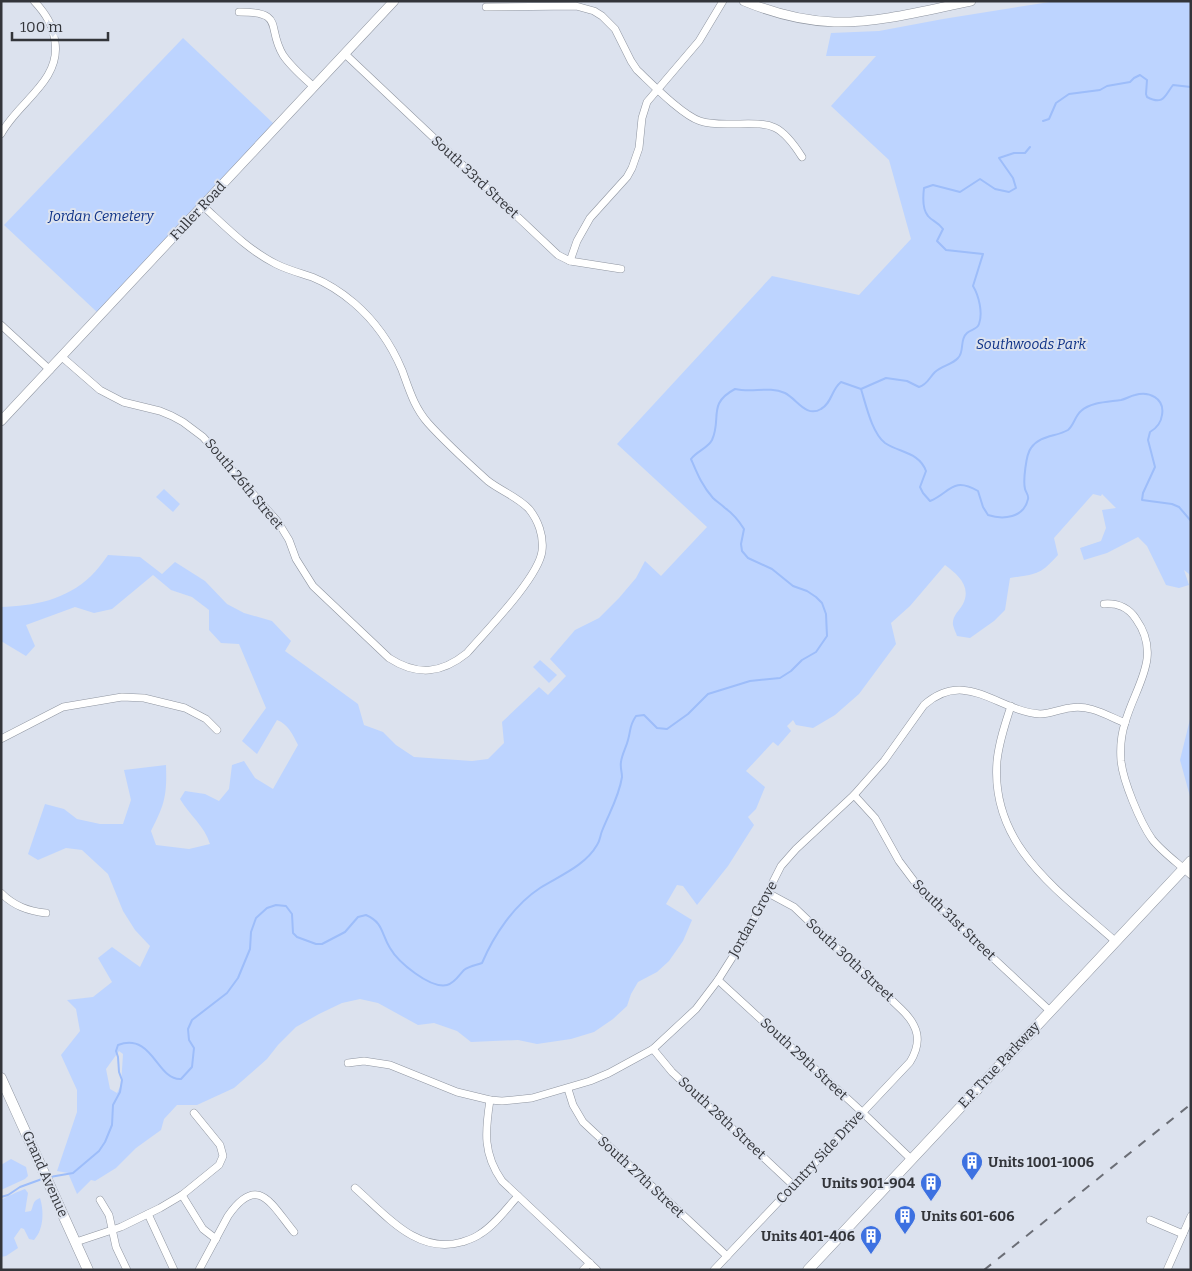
<svg xmlns="http://www.w3.org/2000/svg" width="1192" height="1271" viewBox="0 0 1192 1271" font-family="Bitter,serif">
<style>
.green{fill:#bdd4ff;fill-rule:evenodd}
.lines{fill:none;stroke-linecap:round;stroke-linejoin:round}
.stream{stroke:#9dbdfa;stroke-width:2}
.minor-casing{stroke:#8f95a0;stroke-width:8}
.tertiary-casing{stroke:#8f95a0;stroke-width:10}
.secondary-casing{stroke:#8f95a0;stroke-width:11}
.minor{stroke:#fff;stroke-width:7}
.tertiary{stroke:#fff;stroke-width:9}
.secondary{stroke:#fff;stroke-width:10}
.rail{stroke:#6b6e76;stroke-width:2;stroke-dasharray:9 9;stroke-linecap:butt}
.labels{text-anchor:middle;dominant-baseline:central;stroke-width:4;stroke-linejoin:round;paint-order:stroke}
.street-label{font-size:14px;fill:#33353a;stroke:#dce2ee}
.park-label{font-size:14px;font-style:italic;fill:#0e3287;stroke:#dce2ee}
.poi-label{font-size:14px;font-weight:bold;fill:#33353a;stroke:#dce2ee;text-anchor:start}
</style>
<rect width="100%" height="100%" fill="#dce2ee"/>
<g class="green">
<path d="M1056,1H1191V579L1189,574L1184,570L1189,585L1179,588L1166,585L1147,546L1138,537L1107,553L1084,560L1080,548L1101,541L1106,528L1102,510L1116,508L1102,494L1101,496L1093,494L1054,538L1058,555C1040,575 1037,574 1010,578L1005,610L994,621L970,638L957,636C956,633 954,629 953,625C952,616 959,611 963,604C972,586 957,574 945,565L910,606L891,623L896,644L859,694L835,715L813,728L796,725L793,720L787,726L791,731L778,746L773,742L746,771L765,787L756,809L748,817L754,825L728,866L697,905L683,886L677,885L666,904L692,920L683,941L669,961L657,972L638,982L631,994L627,1006L613,1019L594,1032L571,1039L537,1044L518,1040L471,1042L457,1031L434,1023L418,1025L378,1003L360,999L342,1003L319,1014L296,1027L278,1045L267,1059L234,1088L197,1105H177L164,1119L161,1130L136,1148L116,1168L95,1181L91,1180L77,1194L68,1173L57,1171L77,1112V1090L61,1055L80,1031L76,1009L67,1000L93,997L112,982L98,958L112,947L140,967L150,946L135,930L123,911L108,874L82,850L66,848L38,860L28,854L45,804L64,809L77,819L100,824H123L131,800L124,770L166,765C167,795 165,804 151,831L156,845L189,849L210,844C204,825 190,816 180,799L185,791L205,794L219,801L229,789L232,765L244,761L255,778L273,789L298,745C293,735 288,724 277,720L257,754L242,741L266,708L239,644L221,643L209,630V610L192,597L171,590L153,575L112,609L94,613L75,607L26,625L35,646L26,656L1,641V607C34,606 66,600 91,576C97,570 103,562 108,555L140,557L162,574L175,562L205,581L227,604L244,613L272,621L291,641L285,651L358,704L364,725L383,732L396,745L414,757L472,761L488,759L504,743L502,722L539,687L548,695L566,676L550,659L575,630L599,618L619,598L636,578L645,561L661,576L707,527L617,444L772,276L859,295L911,239L889,160L831,106L876,56H826L831,33L879,31L943,19ZM119,1051L123,1054L121,1085L117,1093L110,1089L106,1069Z"/>
<polygon points="183,38 274,124 98,313 4,225"/>
<polygon points="164,489 180,504 173,512 156,497"/>
<polygon points="540,660 557,675 549,683 533,667"/>
<polygon points="1191,715 1191,800 1180,760"/>
<polygon points="11,1159 26,1167 28,1176 25,1179 1,1190 1,1165"/>
<path d="M25,1189L28,1193L25,1212L31,1211C34,1205 32,1201 40,1198C44,1211 44,1229 34,1240L29,1239L24,1229L21,1228L14,1238L18,1248L6,1256L1,1257V1200C6,1197 19,1191 25,1189Z"/>
</g>
<g class="lines">
<g class="stream">
<path d="M1043,121L1049,119L1056,103L1069,94L1100,90L1107,86L1130,82L1134,78L1140,75L1147,80L1146,94L1147,97C1164,106 1165,95 1173,85L1191,87"/>
<path d="M861,389C866,405 872,433 885,443C900,453 919,452 926,471L920,487L923,493L930,501C950,493 952,476 978,491L983,507L988,515C1003,520 1024,518 1028,499C1029,495 1026,493 1025,489C1023,481 1026,454 1031,448C1040,435 1056,437 1068,430C1074,425 1075,416 1081,411C1091,402 1108,402 1121,400C1126,399 1130,396 1135,395C1149,391 1165,398 1162,415C1161,423 1157,428 1150,432L1148,440L1155,467L1143,493L1142,500L1172,504L1179,507L1191,521"/>
<path d="M861,389L886,378L907,381L919,387C927,385 929,378 935,372C942,366 953,364 958,358C965,351 959,340 967,333C971,329 977,330 979,324C983,313 979,296 973,286L983,254L946,250L937,241L943,229C938,222 932,221 928,216C922,209 923,196 924,188L933,185L960,192L980,179L995,189L1009,192L1016,188L1013,178L999,158L1014,153H1025L1030,147"/>
<path d="M50,1177L73,1173L99,1151L105,1142L112,1125L113,1105L120,1092L122,1080L119,1072L118,1057L116,1051L118,1045C153,1032 157,1081 181,1079L192,1067L194,1048L189,1040L188,1029L192,1020L227,993L238,978L250,949L251,932L256,918L267,908L276,905L286,906L292,914L293,933L297,937L316,944H322L345,932L358,917L366,915C384,923 381,934 390,948C398,962 430,989 447,985C455,983 459,975 464,970C469,966 477,965 482,963C494,935 514,905 540,888C559,876 585,866 597,845C600,841 600,836 602,831C609,813 619,797 622,777C622,772 620,767 621,762C622,754 626,748 628,740C631,730 629,726 636,716L644,715L657,728L667,729L688,714L708,694L750,681L780,678L791,671L802,660L816,652L827,636L826,614L822,603L816,597L807,591L793,586L772,569L748,558L742,551L741,544L744,529C739,521 732,513 725,508C721,504 717,502 713,498C702,486 697,473 691,459C697,451 708,448 712,440C722,418 707,404 735,389C753,393 768,386 785,393C797,399 806,418 821,409C832,403 831,390 841,382L861,389"/>
<polyline points="1,1197 8,1195 20,1187 42,1179"/>
</g>
<g class="minor-casing">
<g id="minor">
<path d="M486,7L576,6L594,11L602,16L615,29L631,61L637,70C652,84 682,115 700,121C709,124 718,124 727,124C769,124 778,119 802,157"/>
<path d="M239,12C286,12 266,27 283,55C291,67 303,77 314,87"/>
<polyline points="345,54 558,255 570,261 621,269"/>
<path d="M1,134C17,103 61,81 55,42C53,25 46,14 34,1"/>
<polyline points="570,261 577,241 590,218 627,177 632,168 639,148 642,118 647,102 699,41 723,1"/>
<polyline points="1,325 50,370"/>
<path d="M62,357L100,390L123,402L160,411L172,416L183,422L203,437L278,522L289,540L296,559L313,586L389,658C417,676 441,674 467,653C486,631 539,577 542,551C544,536 538,520 529,509C518,497 501,491 488,481C468,463 446,443 428,423C414,407 409,389 402,370C391,344 375,321 354,303C341,292 327,283 312,277C300,273 288,270 276,264C248,250 226,227 203,206"/>
<path d="M1104,604C1118,603 1128,607 1136,619C1163,657 1135,686 1125,723C1121,735 1120,748 1121,761C1123,781 1140,822 1152,839C1161,851 1179,864 1191,875"/>
<path d="M1011,706C1005,724 999,742 997,761C990,846 1059,891 1115,941"/>
<polyline points="1,739 63,707 122,697 144,698 185,708 206,719 217,730"/>
<polyline points="854,795 875,818 899,861 923,893 1050,1011"/>
<path d="M1,893C14,906 28,911 46,913"/>
<polyline points="718,980 862,1112 911,1159"/>
<polyline points="653,1049 672,1072 793,1185"/>
<path d="M348,1063L364,1061L390,1065L457,1092L490,1100L502,1101L532,1098L590,1081L609,1073L653,1049L696,1009L718,980L744,939L781,866L796,849L854,795L884,761L924,705C966,668 997,711 1040,714C1050,714 1060,709 1070,708C1089,704 1108,716 1125,723"/>
<polyline points="568,1089 573,1105 583,1122 727,1256"/>
<path d="M490,1100C485,1132 483,1154 502,1181L597,1270"/>
<path d="M355,1188C386,1215 417,1255 462,1242C468,1240 475,1238 480,1234C495,1225 506,1209 518,1196"/>
<polyline points="182,1195 203,1229 216,1239"/>
<polyline points="100,1200 109,1215 116,1247 127,1270"/>
<polyline points="148,1214 174,1270"/>
<polyline points="1150,1220 1183,1234"/>
<polyline points="76,1242 121,1227 160,1208 182,1195 219,1165 223,1156 220,1145 194,1113"/>
<path d="M199,1270L228,1216C258,1173 271,1204 294,1232"/>
<polyline points="583,1270 590,1263"/>
<path d="M714,1270L910,1062C923,1041 918,1025 901,1009L794,907L768,893"/>
<polyline points="1167,1270 1191,1216"/>
</g>
</g>
<g class="tertiary-casing">
<g id="tertiary">
<path d="M744,1C773,13 803,21 834,22C880,23 927,10 971,1"/>
<polyline points="1,421 394,1"/>
</g>
</g>
<g class="secondary-casing">
<g id="secondary">
<polyline points="1,1078 88,1270"/>
<polyline points="808,1270 1191,861"/>
</g>
</g>
<use href="#minor" class="minor"/>
<use href="#tertiary" class="tertiary"/>
<use href="#secondary" class="secondary"/>
<polyline class="rail" points="984,1270 1191,1104"/>
</g>
<defs>
<g id="building-pin" transform="scale(1.125)"><path d="M0 17L-7.5 6A9.5 9.5 0 1 1 7.5 6Z" fill="#3d71e1" stroke="#dce2ee"/><path d="M-4-6H4V6H1V3H-1V6H-4ZM-2.5-4.3h1.7v1.8h-1.7ZM.8-4.3h1.7v1.8H.8ZM-2.5-1h1.7V.8h-1.7ZM.8-1h1.7V.8H.8Z" fill="#fff"/></g>
</defs>
<g fill-rule="evenodd">
<use href="#building-pin" x="972" y="1162"/>
<use href="#building-pin" x="931" y="1183"/>
<use href="#building-pin" x="905" y="1216"/>
<use href="#building-pin" x="871" y="1236"/>
</g>
<g class="labels">
<g class="street-label">
<text transform="translate(475 177) rotate(43)">South 33rd Street</text>
<text transform="translate(198 211) rotate(-47)">Fuller Road</text>
<text transform="translate(244 484) rotate(50)">South 26th Street</text>
<text transform="translate(753 919) rotate(-61)">Jordan Grove</text>
<text transform="translate(954 920) rotate(44)">South 31st Street</text>
<text transform="translate(850 960) rotate(43)">South 30th Street</text>
<text transform="translate(804 1059) rotate(43)">South 29th Street</text>
<text transform="translate(999 1065) rotate(-47)">E.P. True Parkway</text>
<text transform="translate(722 1118) rotate(43)">South 28th Street</text>
<text transform="translate(820 1157) rotate(-47)">Country Side Drive</text>
<text transform="translate(45 1174) rotate(66)">Grand Avenue</text>
<text transform="translate(641 1177) rotate(43)">South 27th Street</text>
</g>
<g class="park-label">
<text x="101" y="216">Jordan Cemetery</text>
<text x="1031" y="344">Southwoods Park</text>
</g>
<g class="poi-label">
<text x="988" y="1162">Units 1001-1006</text>
<text x="915" y="1183" text-anchor="end">Units 901-904</text>
<text x="921" y="1216">Units 601-606</text>
<text x="855" y="1236" text-anchor="end">Units 401-406</text>
</g>
</g>
<rect width="1192" height="1271" fill="none" stroke="#33353a" stroke-width="5"/>
<path d="M12 32v8h96v-8" fill="none" stroke="#33353a" stroke-width="2.5"/>
<text x="20" y="32" font-size="15" fill="#33353a" stroke="#dce2ee" stroke-width="4" paint-order="stroke">100 m</text>
</svg>
